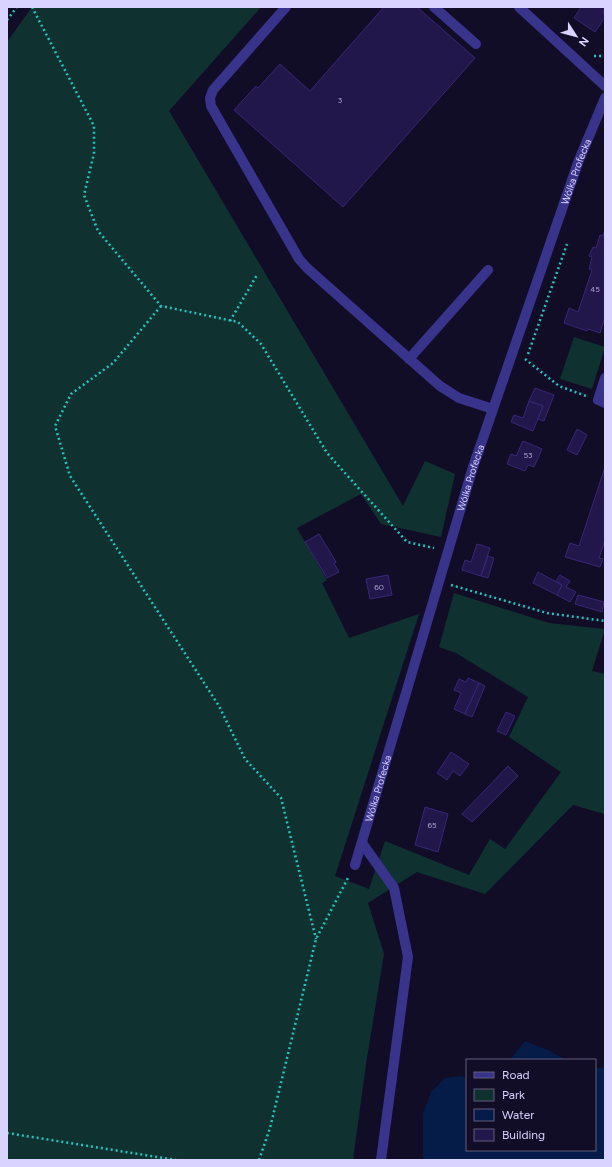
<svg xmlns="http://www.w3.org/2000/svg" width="612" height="1167" viewBox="0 0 612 1167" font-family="Figtree,sans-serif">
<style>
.green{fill:#0f3231}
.water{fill:#051c48}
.building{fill:#22174a;stroke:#382679}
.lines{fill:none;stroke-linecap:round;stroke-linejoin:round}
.path{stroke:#22c4bd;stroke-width:2.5;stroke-dasharray:2 3;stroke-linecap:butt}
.lane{stroke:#38338b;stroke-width:10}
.street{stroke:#38338b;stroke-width:10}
.labels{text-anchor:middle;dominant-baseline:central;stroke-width:4;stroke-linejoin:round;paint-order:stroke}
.number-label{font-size:8px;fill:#aba4d2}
.street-label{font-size:10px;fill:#d9d3ff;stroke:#120d27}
</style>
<rect width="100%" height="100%" fill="#120d27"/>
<g class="green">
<polygon points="32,7 261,7 169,111 403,506 425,461 455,474 441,537 381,524 361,494 297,528 327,580 322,583 349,638 419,614 335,876 369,889 385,841 469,875 490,839 505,849 561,772 509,737 528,697 456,653 439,647 454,593 549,623 605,629 592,671 605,674 605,814 573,805 485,894 417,872 368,903 384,954 366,1064 353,1160 7,1160 7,42"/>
<polygon points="574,337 605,347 592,389 560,379"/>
</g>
<g class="water">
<polygon points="525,1041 548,1050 566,1060 510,1060"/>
<polygon points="595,1068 605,1068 605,1160 423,1160 423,1114 431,1092 445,1078 462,1076 467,1079 467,1150 595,1150"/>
</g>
<g class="building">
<polygon points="384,7 417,7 475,58 343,207 234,110 256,86 258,88 280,64 310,91"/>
<polygon points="581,7 605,7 603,13 605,14 605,17 595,32 574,18"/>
<polygon points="605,230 605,317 600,333 588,329 587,331 564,323 569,308 578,312 592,270 589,269 592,257 589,256 593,247 596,248 600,235 603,236"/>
<polygon points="535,388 554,395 544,421 538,419 543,406 529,401"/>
<polygon points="529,401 543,406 533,431 511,422 514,415 523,418"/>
<polygon points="577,429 587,435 577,455 567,450"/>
<polygon points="523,441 542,449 534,467 528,465 525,471 507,464 511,454 516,456"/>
<polygon points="605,467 605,540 599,558 603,559 600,567 565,557 570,543 579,546"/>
<polygon points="319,534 336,562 334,563 339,572 327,578 305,542"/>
<polygon points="477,544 490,548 481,576 462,570 465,560 471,562"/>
<polygon points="488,556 494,558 488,578 481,576"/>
<polygon points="538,572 562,585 557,595 533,583"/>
<polygon points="388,575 392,595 370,599 366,579"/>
<polygon points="560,575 570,581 566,587 576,592 570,602 557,595 562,585 556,581"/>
<polygon points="578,595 604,602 602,612 575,604"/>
<polygon points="468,678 479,683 465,714 454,709 461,693 454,690 459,679 466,682"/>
<polygon points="479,683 485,686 472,717 465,714"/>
<polygon points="506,712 515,716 506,735 497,731"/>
<polygon points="451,752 469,764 460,776 453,771 447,780 437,773"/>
<polygon points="508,766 518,776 472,822 462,814"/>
<polygon points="425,807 448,814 438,852 415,845"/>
</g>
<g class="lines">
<g class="path">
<polyline points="32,7 94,126 94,153 84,195 98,231 161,306 238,322 261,344 327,453 407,542 434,548"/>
<polyline points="7,20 17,7"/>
<polyline points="594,56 605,56"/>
<polyline points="161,306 113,363 71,394 55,426 70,476 219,706 245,759 281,798 316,939"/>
<polyline points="230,321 257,275"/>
<polyline points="528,354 567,244"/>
<polyline points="525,359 559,386 586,396"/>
<polyline points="451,585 547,613 605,621"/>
<polyline points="7,1133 176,1160"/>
<polyline points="259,1160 270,1128 316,939 349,876"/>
</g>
<g class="lane">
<polyline points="286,7 213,90 210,98 211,106 299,259 307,268 440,386 459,398 493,409"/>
<polyline points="434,7 476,44"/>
<polyline points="409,359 488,270"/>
<polyline points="605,378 598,400 605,403"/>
<polyline points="362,843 394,888 408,957 381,1160"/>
</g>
<g class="street">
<polyline points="519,7 605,86"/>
<path id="s1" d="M355,865L473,467L579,160L605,98"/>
</g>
</g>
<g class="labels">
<g class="number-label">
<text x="340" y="100">3</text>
<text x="595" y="289">45</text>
<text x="528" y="455">53</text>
<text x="379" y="587">60</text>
<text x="432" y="825">65</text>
</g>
<g class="street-label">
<text stroke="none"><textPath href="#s1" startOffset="728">Wólka Profecka</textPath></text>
<text stroke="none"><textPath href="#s1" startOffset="404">Wólka Profecka</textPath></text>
<text stroke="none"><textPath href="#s1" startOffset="80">Wólka Profecka</textPath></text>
</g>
</g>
<rect width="612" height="1167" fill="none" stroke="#d9d3ff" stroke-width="16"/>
<rect x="466" y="1059" width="130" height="92" fill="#120d27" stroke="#625c7d"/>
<rect x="474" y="1072" width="20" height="6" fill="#38338b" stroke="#625c7d"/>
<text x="502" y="1079" font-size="12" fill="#d9d3ff">Road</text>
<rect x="474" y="1089" width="20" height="12" fill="#0f3231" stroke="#625c7d"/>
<text x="502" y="1099" font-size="12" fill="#d9d3ff">Park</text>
<rect x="474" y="1109" width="20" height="12" fill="#051c48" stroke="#625c7d"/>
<text x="502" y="1119" font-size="12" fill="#d9d3ff">Water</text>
<rect x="474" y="1129" width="20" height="12" fill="#22174a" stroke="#625c7d"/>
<text x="502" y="1139" font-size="12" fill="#d9d3ff">Building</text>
<g transform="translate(576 36) rotate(126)" stroke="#120d27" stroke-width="3" paint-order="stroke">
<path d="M0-3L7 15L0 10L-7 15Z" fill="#d9d3ff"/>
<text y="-6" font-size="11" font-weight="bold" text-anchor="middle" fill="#d9d3ff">N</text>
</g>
</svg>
